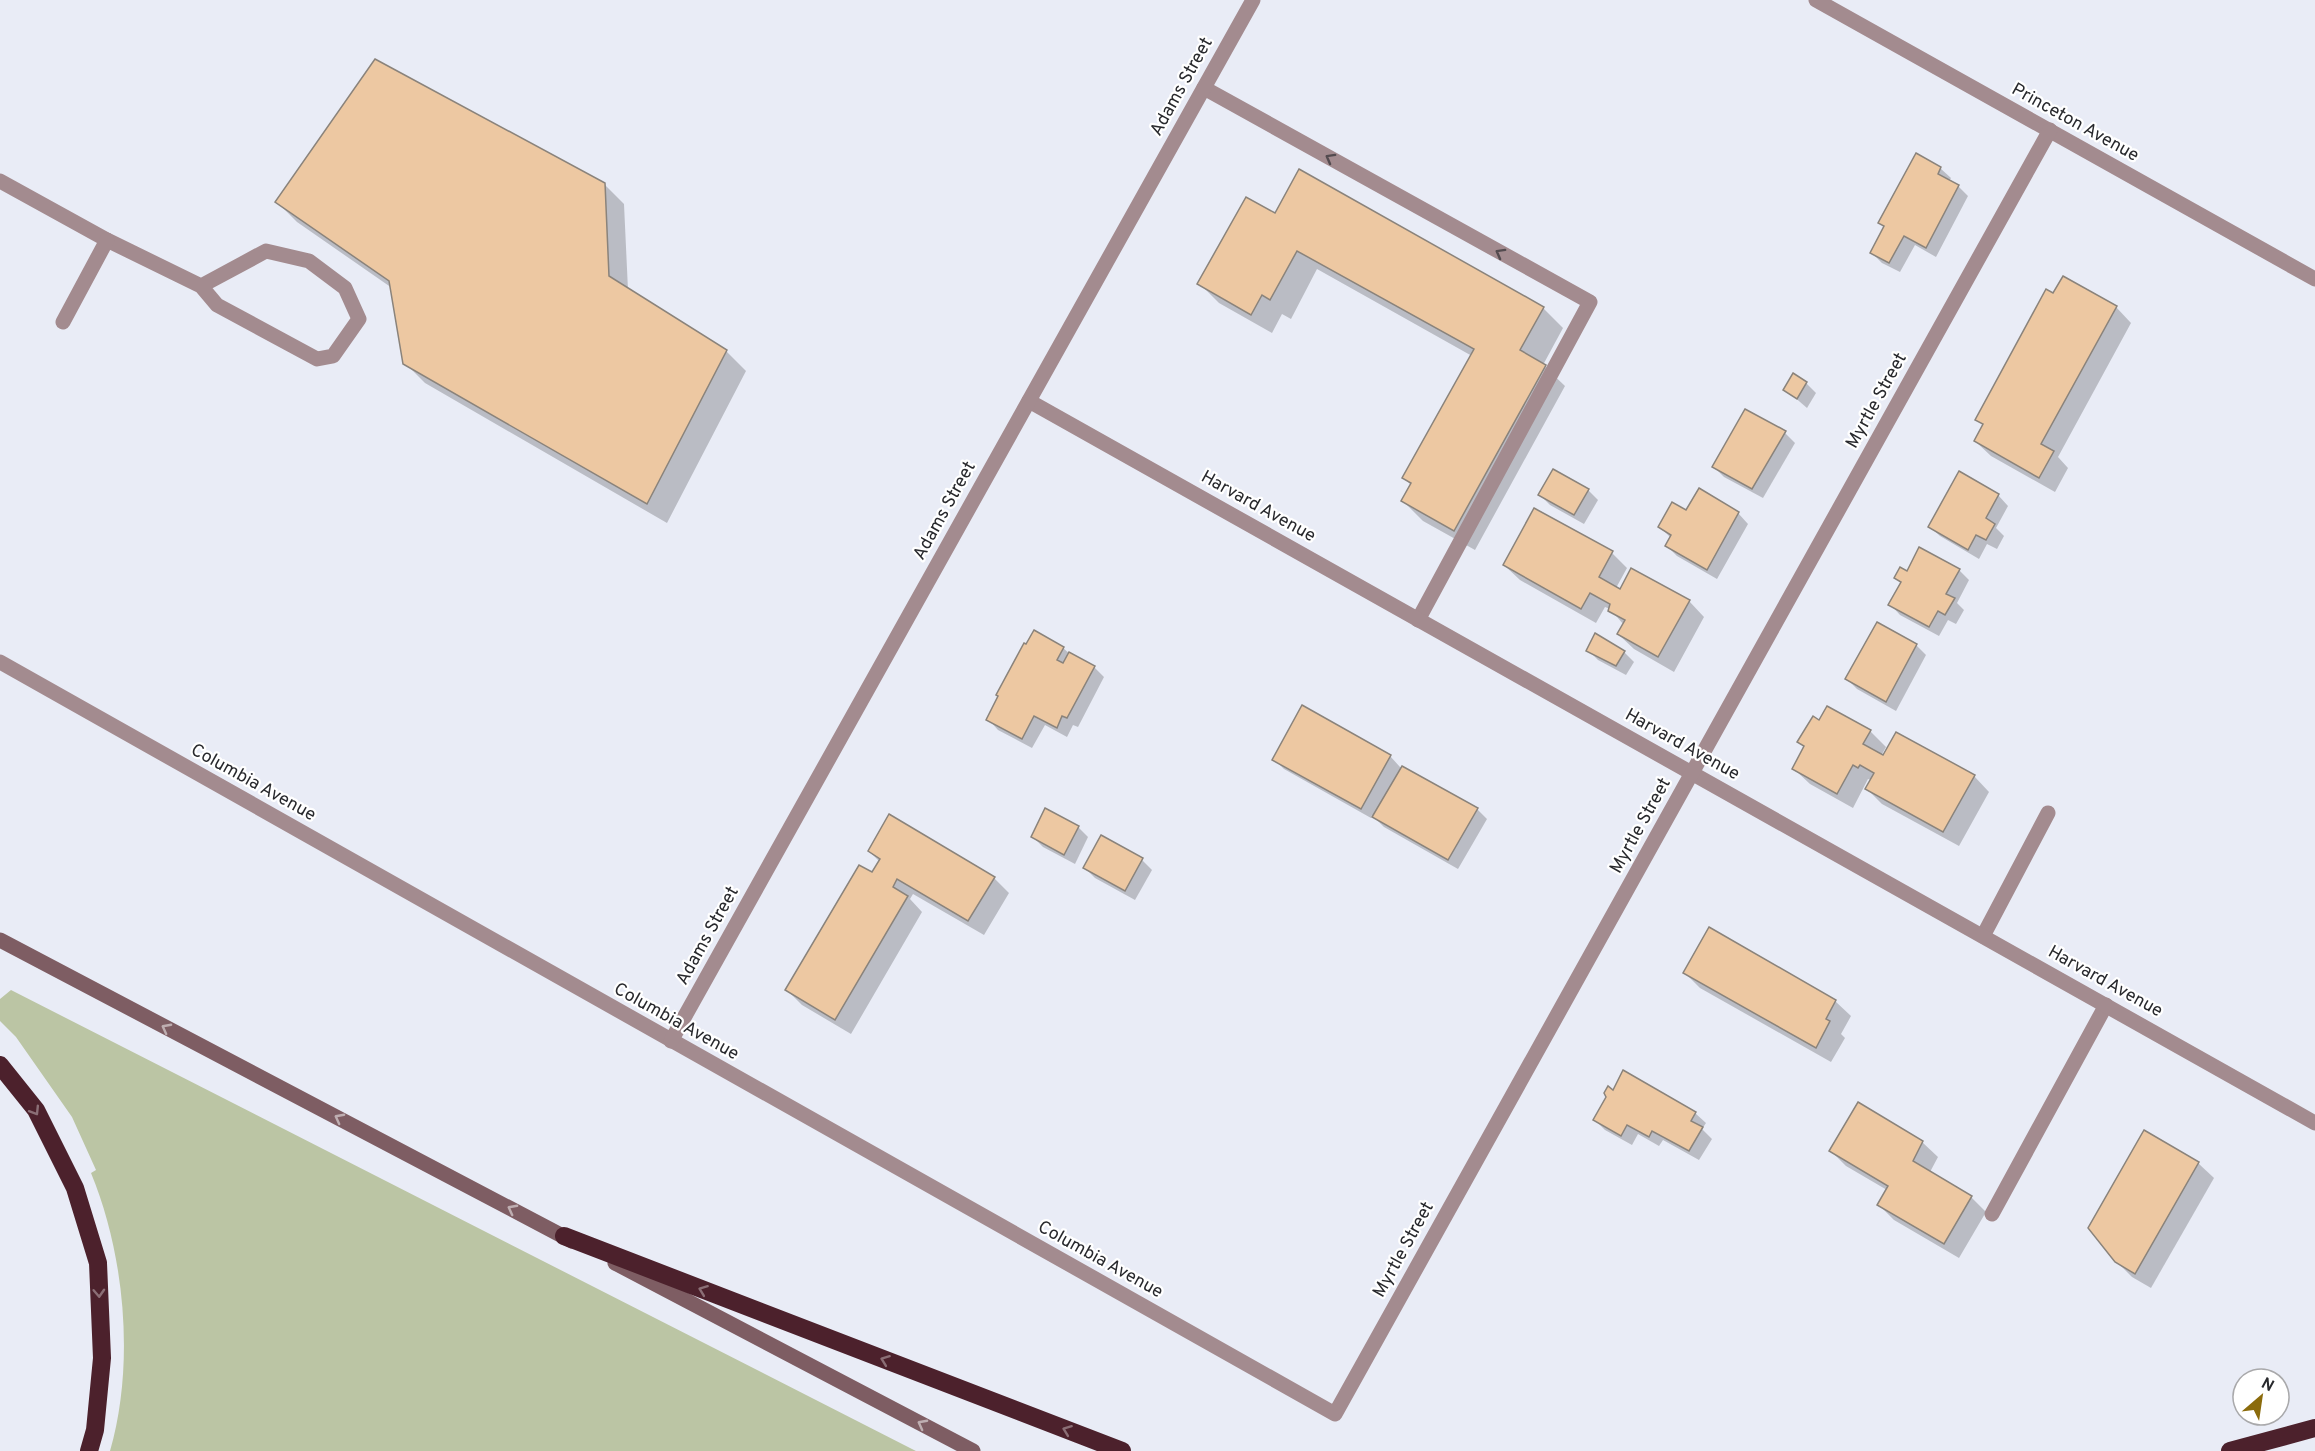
<svg xmlns="http://www.w3.org/2000/svg" width="2315" height="1451" viewBox="0 0 2315 1451" font-family="Overpass,sans-serif">
<style>
.green{fill:#bbc5a4}
.shadow{fill:#0003}
.building{fill:#edc8a2;stroke:#8a837b;stroke-width:1.5}
.lines{fill:none;stroke-linecap:round;stroke-linejoin:round}
.lane{stroke:#a38b8f;stroke-width:15}
.street{stroke:#a38b8f;stroke-width:15}
.secondary{stroke:#7e5d63;stroke-width:15}
.highway{stroke:#4c212c;stroke-width:18}
.oneway{stroke:#534b4f}
.oneway2{stroke:#beaeb1}
.oneway3{stroke:#8b6f76}
.labels{text-anchor:middle;dominant-baseline:central;stroke-width:4.5;stroke-linejoin:round;paint-order:stroke}
.street-label{font-size:18px;fill:#28292d;stroke:#fff}
</style>
<rect width="100%" height="100%" fill="#e9ecf6"/>
<path class="green" d="M11,990L910,1448L916,1451H110C135,1365 125,1255 91,1173L96,1170L72,1117L16,1037L0,1021V999Z"/>
<g class="shadow">
<polygon points="1940,168 1951,178 1949,181 1958,186 1968,196 1936,257 1915,245 1900,272 1882,263 1872,253 1885,227 1880,222"/>
<polygon points="604,184 624,204 628,290 726,351 746,371 667,523 425,383 405,363 392,288 297,222 277,202"/>
<polygon points="1275,215 1543,308 1563,328 1543,365 1565,386 1475,550 1423,521 1403,501 1412,486 1404,478 1472,356 1317,269 1291,319 1282,314 1272,333 1219,303 1199,283"/>
<polygon points="2116,307 2131,323 2058,457 2068,468 2055,492 1991,456 1975,441 1984,426 1977,419"/>
<polygon points="1806,383 1816,393 1807,408 1785,389"/>
<polygon points="1785,433 1795,443 1763,498 1724,477 1714,467"/>
<polygon points="1588,490 1598,500 1584,524 1550,505 1540,495"/>
<polygon points="1699,490 1738,513 1748,524 1717,579 1677,556 1667,546 1671,538 1660,527 1687,512"/>
<polygon points="1998,495 2008,506 1996,528 2004,536 1997,549 1987,544 1979,559 1940,536 1929,526"/>
<polygon points="1612,553 1627,568 1616,588 1620,591 1689,601 1704,617 1674,672 1634,649 1618,634 1624,625 1610,609 1605,607 1596,623 1520,580 1504,565"/>
<polygon points="1959,570 1969,580 1957,603 1964,610 1956,624 1948,620 1939,636 1900,615 1890,604 1901,583 1896,578"/>
<polygon points="1916,645 1926,655 1896,711 1857,689 1847,679"/>
<polygon points="1063,648 1070,654 1094,667 1104,677 1078,727 1073,725 1067,737 1045,725 1032,748 998,730 988,719"/>
<polygon points="1588,650 1624,652 1634,662 1626,675 1598,660"/>
<polygon points="1828,708 1870,731 1886,747 1881,756 1974,776 1989,792 1959,846 1882,804 1867,789 1872,780 1868,779 1853,808 1810,784 1794,769 1805,748 1799,742 1820,722"/>
<polygon points="1390,756 1400,767 1477,809 1487,819 1458,869 1384,827 1372,815 1371,818 1284,769 1274,759"/>
<polygon points="1078,827 1088,837 1075,864 1043,847 1032,836"/>
<polygon points="869,851 994,878 1009,893 984,935 913,894 910,899 922,912 851,1034 802,1005 787,990 880,862"/>
<polygon points="1142,860 1152,870 1135,900 1095,878 1084,867"/>
<polygon points="1685,973 1835,1001 1851,1016 1841,1034 1845,1038 1831,1062 1700,988"/>
<polygon points="1624,1072 1695,1113 1706,1123 1702,1129 1712,1139 1699,1160 1663,1140 1659,1146 1638,1134 1632,1145 1605,1130 1595,1120"/>
<polygon points="1922,1142 1938,1157 1930,1172 1971,1197 1986,1212 1959,1258 1894,1220 1879,1205 1887,1190 1846,1166 1831,1151"/>
<polygon points="2198,1163 2214,1178 2151,1288 2132,1277 2116,1261"/>
</g>
<g class="building">
<polygon points="375,59 605,183 609,276 727,350 647,504 403,364 389,281 275,202"/>
<polygon points="1916,153 1941,167 1938,174 1959,185 1926,248 1904,236 1889,263 1870,253 1884,226 1878,223"/>
<polygon points="1299,169 1544,307 1520,350 1546,365 1454,531 1401,501 1411,483 1402,478 1474,349 1297,251 1270,300 1262,295 1251,315 1197,284 1246,197 1275,213"/>
<polygon points="2063,276 2117,306 2041,444 2054,451 2039,478 1974,441 1983,424 1975,420 2046,289 2053,293"/>
<polygon points="1793,373 1807,382 1797,399 1783,390"/>
<polygon points="1745,409 1786,431 1752,489 1712,467"/>
<polygon points="1553,469 1589,489 1574,515 1538,495"/>
<polygon points="1959,471 1999,494 1986,518 1995,524 1986,540 1976,535 1968,550 1928,527"/>
<polygon points="1699,488 1739,512 1707,570 1665,546 1671,535 1658,527 1672,502 1686,510"/>
<polygon points="1534,508 1613,551 1599,577 1620,589 1631,568 1690,600 1658,657 1617,634 1625,620 1608,611 1610,604 1590,593 1581,609 1503,565"/>
<polygon points="1919,547 1960,569 1946,594 1955,598 1945,615 1938,611 1929,627 1888,605 1901,582 1894,578 1900,567 1907,571"/>
<polygon points="1877,622 1917,644 1886,702 1845,679"/>
<polygon points="1034,630 1064,647 1057,660 1063,663 1069,652 1095,666 1067,718 1062,716 1057,728 1034,716 1022,739 986,720 998,696 996,695 1024,643 1026,644"/>
<polygon points="1595,633 1625,651 1616,666 1586,651"/>
<polygon points="1302,705 1391,755 1361,809 1272,760"/>
<polygon points="1827,706 1871,730 1863,744 1883,755 1896,732 1975,775 1943,832 1865,789 1874,773 1860,765 1858,768 1853,765 1837,794 1792,769 1804,746 1797,742 1813,716 1819,720"/>
<polygon points="1402,766 1478,808 1448,860 1372,817"/>
<polygon points="1045,808 1079,826 1064,855 1031,837"/>
<polygon points="889,814 995,877 968,921 897,879 893,887 908,896 835,1020 785,990 859,865 872,872 880,859 868,851"/>
<polygon points="1101,835 1143,858 1125,891 1083,868"/>
<polygon points="1709,927 1836,1000 1826,1019 1830,1021 1816,1048 1683,973"/>
<polygon points="1623,1070 1696,1112 1691,1121 1703,1127 1689,1151 1652,1131 1649,1137 1627,1125 1621,1136 1593,1120 1606,1097 1604,1093 1608,1086 1613,1090"/>
<polygon points="1858,1102 1923,1141 1913,1161 1972,1196 1944,1244 1877,1205 1888,1186 1829,1151"/>
<polygon points="2144,1130 2199,1162 2135,1274 2115,1262 2088,1228"/>
</g>
<g class="lines">
<g class="lane">
<polyline points="1204,88 1590,302 1418,620"/>
<polyline points="0,181 107,240 201,286 266,251 309,261 345,288 359,319 333,356 317,359 217,305 201,286"/>
<polyline points="63,322 107,240"/>
<polyline points="1983,936 2048,813"/>
<polyline points="1992,1214 2106,1005"/>
</g>
<g class="street">
<polyline points="1816,0 2315,279"/>
<polyline points="1029,401 2315,1123"/>
<polyline points="0,662 1335,1414 2050,130"/>
<polyline points="671,1041 1253,0"/>
</g>
<g class="secondary">
<polyline points="0,940 572,1241"/>
<polyline points="615,1263 973,1451"/>
</g>
<g class="highway">
<polyline points="0,1065 36,1110 75,1188 98,1263 102,1358 95,1430 89,1451"/>
<polyline points="564,1236 1122,1451"/>
<polyline points="2230,1451 2315,1428"/>
</g>
</g>
<defs><path id="oneway-chevron" d="M-2-3.5L2.5 0L-2 3.5" fill="none" stroke-width="1.6" stroke-linecap="round" stroke-linejoin="round" transform="scale(1.5)"/></defs>
<g class="oneway">
<use href="#oneway-chevron" transform="translate(1330 158) rotate(-151)"/>
<use href="#oneway-chevron" transform="translate(1500 253) rotate(-151)"/>
</g>
<g class="oneway2">
<use href="#oneway-chevron" transform="translate(166 1028) rotate(-152)"/>
<use href="#oneway-chevron" transform="translate(339 1118) rotate(-152)"/>
<use href="#oneway-chevron" transform="translate(512 1209) rotate(-152)"/>
<use href="#oneway-chevron" transform="translate(922 1424) rotate(-152)"/>
</g>
<g class="oneway3">
<use href="#oneway-chevron" transform="translate(35 1111) rotate(58)"/>
<use href="#oneway-chevron" transform="translate(703 1290) rotate(-159)"/>
<use href="#oneway-chevron" transform="translate(99 1293) rotate(87)"/>
<use href="#oneway-chevron" transform="translate(885 1360) rotate(-159)"/>
<use href="#oneway-chevron" transform="translate(1067 1430) rotate(-159)"/>
</g>
<g class="labels">
<g class="street-label">
<text transform="translate(1182 87) rotate(-61)">Adams Street</text>
<text transform="translate(2075 123) rotate(29)">Princeton Avenue</text>
<text transform="translate(1877 401) rotate(-61)">Myrtle Street</text>
<text transform="translate(1258 507) rotate(29)">Harvard Avenue</text>
<text transform="translate(945 511) rotate(-61)">Adams Street</text>
<text transform="translate(1682 745) rotate(29)">Harvard Avenue</text>
<text transform="translate(253 783) rotate(29)">Columbia Avenue</text>
<text transform="translate(1641 826) rotate(-61)">Myrtle Street</text>
<text transform="translate(708 936) rotate(-61)">Adams Street</text>
<text transform="translate(2105 982) rotate(29)">Harvard Avenue</text>
<text transform="translate(676 1022) rotate(29)">Columbia Avenue</text>
<text transform="translate(1404 1250) rotate(-61)">Myrtle Street</text>
<text transform="translate(1100 1260) rotate(29)">Columbia Avenue</text>
</g>
</g>
<g transform="translate(2261 1397) rotate(29)"><circle r="28" fill="#ffffff" stroke="#a9a9ab" stroke-width="1.5"/>
<path d="M0-4.5L10 22L0 15L-10 22Z" fill="#8b6b0c"/>
<text y="-9" font-size="16" font-weight="bold" text-anchor="middle" fill="#28292d">N</text>
</g>
</svg>
